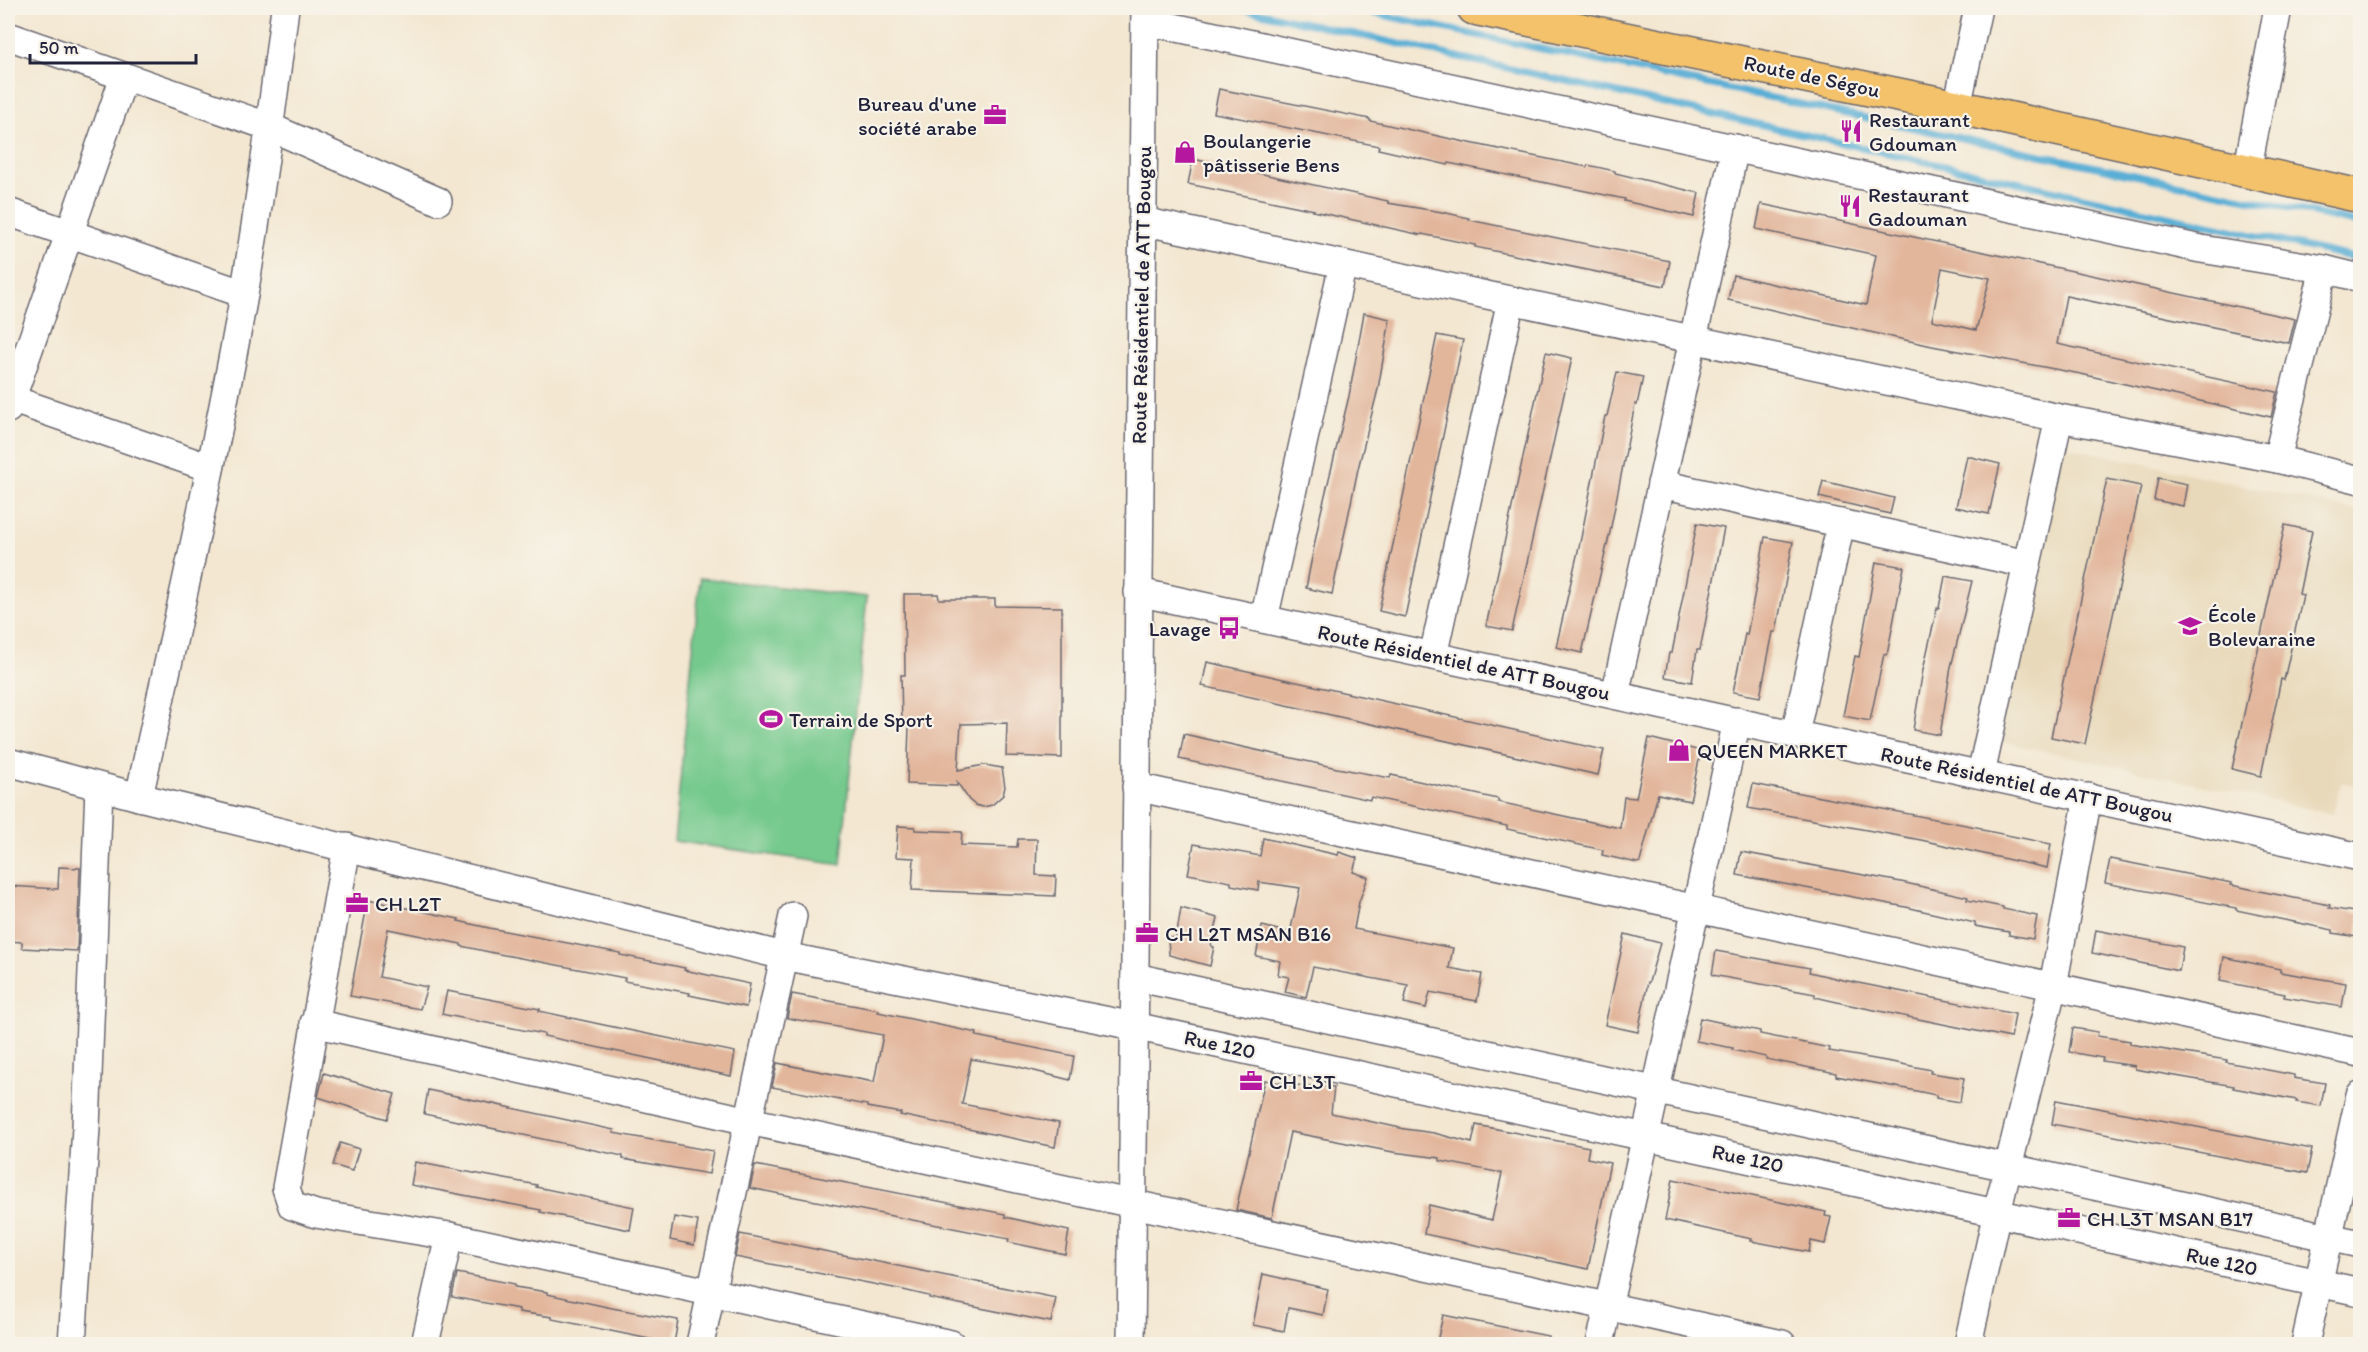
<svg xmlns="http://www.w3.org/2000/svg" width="2368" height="1352" viewBox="0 0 2368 1352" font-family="Itim,sans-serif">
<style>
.built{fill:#e8d9ba}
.green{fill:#74c98d;stroke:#4b7664;stroke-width:1.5}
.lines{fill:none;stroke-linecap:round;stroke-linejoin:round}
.stream{stroke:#59aed5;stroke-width:7}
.building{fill:#e2b69b;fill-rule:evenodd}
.minor-casing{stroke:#6b6770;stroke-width:30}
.highway-casing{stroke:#6b6770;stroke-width:36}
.minor{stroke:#fff;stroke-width:27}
.highway{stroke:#f3c26a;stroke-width:33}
.labels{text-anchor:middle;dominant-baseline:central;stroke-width:4.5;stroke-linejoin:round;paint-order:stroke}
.street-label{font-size:21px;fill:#22223b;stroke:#f7f3e8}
.poi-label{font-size:21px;fill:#22223b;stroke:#f7f3e8;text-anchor:start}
</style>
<rect width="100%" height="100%" fill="#f7f3e8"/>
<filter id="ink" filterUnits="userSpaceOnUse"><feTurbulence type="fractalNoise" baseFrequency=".0167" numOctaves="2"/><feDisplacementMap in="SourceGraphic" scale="12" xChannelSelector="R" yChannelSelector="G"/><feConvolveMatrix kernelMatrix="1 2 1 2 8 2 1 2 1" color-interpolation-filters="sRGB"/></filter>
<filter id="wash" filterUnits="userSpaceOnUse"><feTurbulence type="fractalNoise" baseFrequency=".008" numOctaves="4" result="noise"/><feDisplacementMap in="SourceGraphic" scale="24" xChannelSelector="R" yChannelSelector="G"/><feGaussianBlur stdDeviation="1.35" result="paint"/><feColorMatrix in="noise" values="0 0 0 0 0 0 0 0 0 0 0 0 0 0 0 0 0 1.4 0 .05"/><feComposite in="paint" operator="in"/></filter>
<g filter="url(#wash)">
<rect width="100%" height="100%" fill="#f3e7d1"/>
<polygon class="built" points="2059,445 2360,511 2360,786 2341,782 2333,814 1994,740"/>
<polygon class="green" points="700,578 867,597 841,865 674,841"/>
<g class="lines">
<g class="stream">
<polyline points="1239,8 2360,259"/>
<polyline points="1349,8 2360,223"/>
</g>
</g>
<g id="blocks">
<g class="building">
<polygon points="1219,89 1370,119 1370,121 1465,142 1587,167 1588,165 1615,171 1615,173 1699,193 1694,217 1624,201 1625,199 1449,163 1448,165 1378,149 1379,146 1214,113"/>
<polygon points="1193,159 1388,201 1388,203 1442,212 1469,218 1469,220 1670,261 1665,286 1475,247 1475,245 1422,234 1421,235 1313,211 1314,210 1188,184"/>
<path d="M1761,204L2295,319L2289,343L2066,296L2057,344L2277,392L2271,417L2081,374L1932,346L1728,300L1733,275L1866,305L1876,255L1756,229ZM1942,268L1990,278L1976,330L1932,320Z"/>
<polygon points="1364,313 1390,319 1378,389 1358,469 1332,594 1306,588 1320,516 1349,396"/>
<polygon points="1437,335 1463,340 1405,617 1379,611"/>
<polygon points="1546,352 1572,358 1512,631 1486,626"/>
<polygon points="1617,372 1643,377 1637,405 1635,404 1610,532 1582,653 1556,647 1581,538 1605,416 1607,416"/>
<polygon points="1967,456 2000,464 1989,514 1956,507"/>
<polygon points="2158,478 2187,484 2183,506 2154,500"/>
<polygon points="2107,479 2141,486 2085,744 2051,737"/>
<polygon points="1823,481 1894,498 1890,514 1819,497"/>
<polygon points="1697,523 1724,528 1700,650 1697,650 1692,682 1665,677 1669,653 1672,653"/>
<polygon points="2285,525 2312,531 2299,594 2303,595 2284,680 2281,679 2261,776 2232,769"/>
<polygon points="1765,537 1793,542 1776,632 1773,632 1760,697 1733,692 1745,634 1747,635"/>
<polygon points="1876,562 1904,567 1887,655 1884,654 1870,721 1843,716 1855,656 1859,657"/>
<polygon points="1945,576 1972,581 1951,667 1940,735 1913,730 1923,670 1937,608 1939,608"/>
<polygon points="904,594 938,594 939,599 995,599 995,606 1062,607 1062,758 1006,756 1007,723 961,724 958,770 984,765 1002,768 1005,787 1003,795 992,805 983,807 975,805 969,800 957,782 957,786 907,784 909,726 902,726 901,675 905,675"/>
<polygon points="1207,662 1604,750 1598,775 1202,686"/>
<polygon points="1184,734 1337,768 1390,778 1391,775 1418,781 1498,799 1498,802 1620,828 1624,797 1636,798 1649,738 1701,751 1690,801 1658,794 1640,862 1637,863 1602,855 1603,850 1507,829 1507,826 1371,797 1370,800 1179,759"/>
<polygon points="1753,784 1982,828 1982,830 2051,844 2047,868 1921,840 1748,808"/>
<polygon points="898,826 915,827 915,830 962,832 961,845 1017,847 1018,839 1037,839 1036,875 1056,876 1055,896 912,890 914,858 896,857"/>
<polygon points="1263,838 1338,855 1339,852 1357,858 1353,872 1368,877 1359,902 1354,929 1453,948 1449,968 1482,974 1477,1001 1430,992 1426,1008 1404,1003 1408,985 1313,967 1306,997 1285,992 1289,977 1278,975 1280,961 1256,956 1262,926 1290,933 1300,888 1259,882 1258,890 1231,885 1231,882 1188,874 1194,844 1260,856"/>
<polygon points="1741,852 1901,882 1968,897 1967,900 2003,907 2003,909 2037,916 2033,939 2009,935 2009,932 1975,926 1975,923 1906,907 1737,875"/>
<polygon points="2110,859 2232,883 2231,885 2264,892 2330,905 2329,908 2361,913 2357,937 2333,933 2333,930 2236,910 2236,908 2105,883"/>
<polygon points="59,867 80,868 77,951 22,948 22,942 8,941 8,886 58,889"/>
<polygon points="368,900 459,919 458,921 489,928 620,953 620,955 685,968 684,970 750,984 746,1007 689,995 690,993 624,981 625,978 494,953 461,946 461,944 388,929 379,977 427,987 420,1009 350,996"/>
<polygon points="1181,908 1218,918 1211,946 1214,947 1210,966 1169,955 1168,937 1176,939"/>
<polygon points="2096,930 2183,947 2179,971 2092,953"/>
<polygon points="1625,934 1660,943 1649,982 1648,982 1638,1032 1605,1025"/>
<polygon points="1716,951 1810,968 1809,972 1843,980 2015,1014 2011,1038 1850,1005 1815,997 1815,994 1712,975"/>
<polygon points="2224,957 2280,969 2280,972 2346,983 2342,1007 2284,997 2285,994 2220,981"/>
<polygon points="447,991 540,1009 539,1011 604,1025 735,1052 731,1076 544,1036 544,1034 446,1015 442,1014"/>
<polygon points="792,994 879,1010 878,1012 977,1033 976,1036 1074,1056 1070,1080 1015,1066 971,1059 962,1104 1059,1123 1055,1147 900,1115 901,1113 867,1107 867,1105 772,1087 777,1063 874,1082 883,1035 787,1018"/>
<polygon points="1700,1018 1760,1031 1760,1034 1830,1048 1829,1051 1897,1063 1931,1070 1930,1073 1964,1078 1960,1102 1936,1098 1936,1095 1902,1088 1836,1076 1836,1073 1766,1059 1766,1057 1732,1050 1733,1048 1696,1041"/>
<polygon points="2073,1028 2098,1032 2097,1036 2130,1041 2130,1044 2227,1060 2226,1062 2294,1075 2294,1078 2325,1083 2321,1106 2296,1102 2297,1100 2233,1088 2234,1086 2135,1069 2135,1066 2102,1061 2103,1058 2069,1052"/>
<polygon points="324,1073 395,1094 387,1119 318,1097"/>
<polygon points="1265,1080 1290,1085 1334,1087 1331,1113 1405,1129 1434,1133 1472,1143 1476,1125 1589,1147 1587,1158 1610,1163 1588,1269 1424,1234 1429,1205 1492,1220 1502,1173 1440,1161 1440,1158 1393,1152 1290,1132 1272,1218 1236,1210"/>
<polygon points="428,1090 614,1130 613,1133 713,1151 709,1174 623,1159 623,1156 424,1114"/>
<polygon points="2056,1100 2312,1149 2307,1173 2052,1124"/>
<polygon points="340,1143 359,1149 352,1171 333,1165"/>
<polygon points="415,1162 537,1185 536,1187 634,1207 630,1230 540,1212 541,1210 411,1185"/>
<polygon points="755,1165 1005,1214 1005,1217 1069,1231 1065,1254 1008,1242 1009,1239 750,1188"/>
<polygon points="1673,1179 1826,1212 1825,1216 1831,1217 1825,1244 1811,1241 1809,1252 1751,1241 1752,1239 1665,1220"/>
<polygon points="674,1217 698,1221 694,1245 670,1240"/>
<polygon points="740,1234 1056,1298 1051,1322 929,1298 929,1296 899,1289 735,1257"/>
<polygon points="457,1273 515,1284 515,1287 547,1292 547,1294 612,1308 678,1320 674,1344 552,1319 552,1317 519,1312 519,1309 452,1297"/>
<polygon points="1263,1274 1328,1289 1323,1315 1288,1308 1284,1331 1253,1325"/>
<polygon points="1443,1315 1548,1336 1547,1344 1449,1344 1437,1342"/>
</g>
</g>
</g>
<g filter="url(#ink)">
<use href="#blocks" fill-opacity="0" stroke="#6b6770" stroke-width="1.5"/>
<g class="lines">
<g class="minor-casing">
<g id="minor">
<polyline points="1145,21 2201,249 2324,269 2360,278"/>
<polyline points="8,36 270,127 438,201"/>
<polyline points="1957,107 1978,8"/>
<polyline points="2247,172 2278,8"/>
<polyline points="8,212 244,294"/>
<polyline points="1142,221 2059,418 2277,459 2360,480"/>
<polyline points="8,398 210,468"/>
<polyline points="8,409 124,77"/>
<polyline points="2277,459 2324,269"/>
<polyline points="1661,484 2027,564"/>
<polyline points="1138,592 2360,857"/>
<polyline points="1264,619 1343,264"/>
<polyline points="1433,656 1511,300"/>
<polyline points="1615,695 1735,148"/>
<polyline points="1795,734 1841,523"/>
<polyline points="8,762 139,797 784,956 1134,1026 2360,1292"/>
<polyline points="1981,774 2059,418"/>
<polyline points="1136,787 2360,1053"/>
<path d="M139,797C175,630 214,463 244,295C260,200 273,104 285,8"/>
<polyline points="347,847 286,1188 292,1206 316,1214 449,1236 951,1344"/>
<polyline points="1135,977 2360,1244"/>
<polyline points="314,1023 749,1121 1782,1344"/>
<polyline points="72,1344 86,1128 99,787"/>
<polyline points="425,1344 449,1236"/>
<polyline points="700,1344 793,916"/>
<polyline points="1131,1344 1145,8"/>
<polyline points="1600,1344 1737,721"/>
<polyline points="1968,1344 1997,1212 2053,986 2088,797"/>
<polyline points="2305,1344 2360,1095"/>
</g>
</g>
<g class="highway-casing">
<polyline id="highway" points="1474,8 1957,107 2360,196"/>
</g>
<use href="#minor" class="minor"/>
<use href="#highway" class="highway"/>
</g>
</g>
<defs>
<g id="office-bare" transform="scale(1.8)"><path d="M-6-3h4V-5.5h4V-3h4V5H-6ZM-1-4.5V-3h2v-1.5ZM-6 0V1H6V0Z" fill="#b5179e" stroke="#f7f3e8" stroke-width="2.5" paint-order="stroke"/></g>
<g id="restaurant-bare" transform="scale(1.8)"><path d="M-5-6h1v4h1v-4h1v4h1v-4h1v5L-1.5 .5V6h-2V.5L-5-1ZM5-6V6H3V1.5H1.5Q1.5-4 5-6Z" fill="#b5179e" stroke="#f7f3e8" stroke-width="2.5" paint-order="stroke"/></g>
<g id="shop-bare" transform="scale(1.8)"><path d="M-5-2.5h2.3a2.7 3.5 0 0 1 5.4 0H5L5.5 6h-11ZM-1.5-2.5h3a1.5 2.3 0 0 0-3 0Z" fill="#b5179e" stroke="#f7f3e8" stroke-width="2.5" paint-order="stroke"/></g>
<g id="school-bare" transform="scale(1.8)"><path d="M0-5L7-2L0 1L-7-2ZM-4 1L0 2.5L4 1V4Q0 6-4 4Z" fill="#b5179e" stroke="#f7f3e8" stroke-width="2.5" paint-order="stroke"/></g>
<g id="bus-bare" transform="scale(1.8)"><path d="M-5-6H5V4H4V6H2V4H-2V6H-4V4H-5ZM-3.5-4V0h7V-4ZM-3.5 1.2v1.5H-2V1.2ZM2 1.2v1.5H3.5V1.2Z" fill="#b5179e" stroke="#f7f3e8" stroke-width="2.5" paint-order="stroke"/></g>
<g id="stadium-bare" transform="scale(1.8)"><path d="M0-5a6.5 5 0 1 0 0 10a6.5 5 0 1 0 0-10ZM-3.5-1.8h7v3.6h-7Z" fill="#b5179e" stroke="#f7f3e8" stroke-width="2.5" paint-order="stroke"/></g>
</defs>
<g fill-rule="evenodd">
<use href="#office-bare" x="995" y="115"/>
<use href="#restaurant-bare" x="1851" y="131"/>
<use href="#shop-bare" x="1185" y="152"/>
<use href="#restaurant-bare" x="1850" y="206"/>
<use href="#school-bare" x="2190" y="626"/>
<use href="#bus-bare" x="1229" y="628"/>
<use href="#stadium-bare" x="771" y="719"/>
<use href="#shop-bare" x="1679" y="750"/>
<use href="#office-bare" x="357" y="903"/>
<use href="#office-bare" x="1147" y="933"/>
<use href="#office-bare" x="1251" y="1081"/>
<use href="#office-bare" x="2069" y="1218"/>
</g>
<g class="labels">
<g class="street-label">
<text transform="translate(1812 76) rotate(12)">Route de Ségou</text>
<text transform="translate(1141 295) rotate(-89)">Route Résidentiel de ATT Bougou</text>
<text transform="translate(1464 662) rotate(12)">Route Résidentiel de ATT Bougou</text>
<text transform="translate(2027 784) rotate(12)">Route Résidentiel de ATT Bougou</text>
<text transform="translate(1220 1044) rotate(12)">Rue 120</text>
<text transform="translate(1748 1158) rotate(12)">Rue 120</text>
<text transform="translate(2222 1261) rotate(12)">Rue 120</text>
</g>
<g class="poi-label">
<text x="977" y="103" text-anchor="end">Bureau d'une<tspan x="977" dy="24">société arabe</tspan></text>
<text x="1869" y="119">Restaurant<tspan x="1869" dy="24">Gdouman</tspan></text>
<text x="1203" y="140">Boulangerie<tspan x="1203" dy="24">pâtisserie Bens</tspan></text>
<text x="1868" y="194">Restaurant<tspan x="1868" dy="24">Gadouman</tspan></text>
<text x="2208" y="614">École<tspan x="2208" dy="24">Bolevaraine</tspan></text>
<text x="1211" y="628" text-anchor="end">Lavage</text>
<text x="789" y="719">Terrain de Sport</text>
<text x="1697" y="750">QUEEN MARKET</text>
<text x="375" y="903">CH L2T</text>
<text x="1165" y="933">CH L2T MSAN B16</text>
<text x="1269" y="1081">CH L3T</text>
<text x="2087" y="1218">CH L3T MSAN B17</text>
</g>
</g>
<rect width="2368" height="1352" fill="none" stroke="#f7f3e8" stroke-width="30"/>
<path d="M30 54v9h166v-9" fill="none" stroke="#22223b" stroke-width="3"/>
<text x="39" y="54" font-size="18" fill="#22223b" stroke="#f7f3e8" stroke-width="4.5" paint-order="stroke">50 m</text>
</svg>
